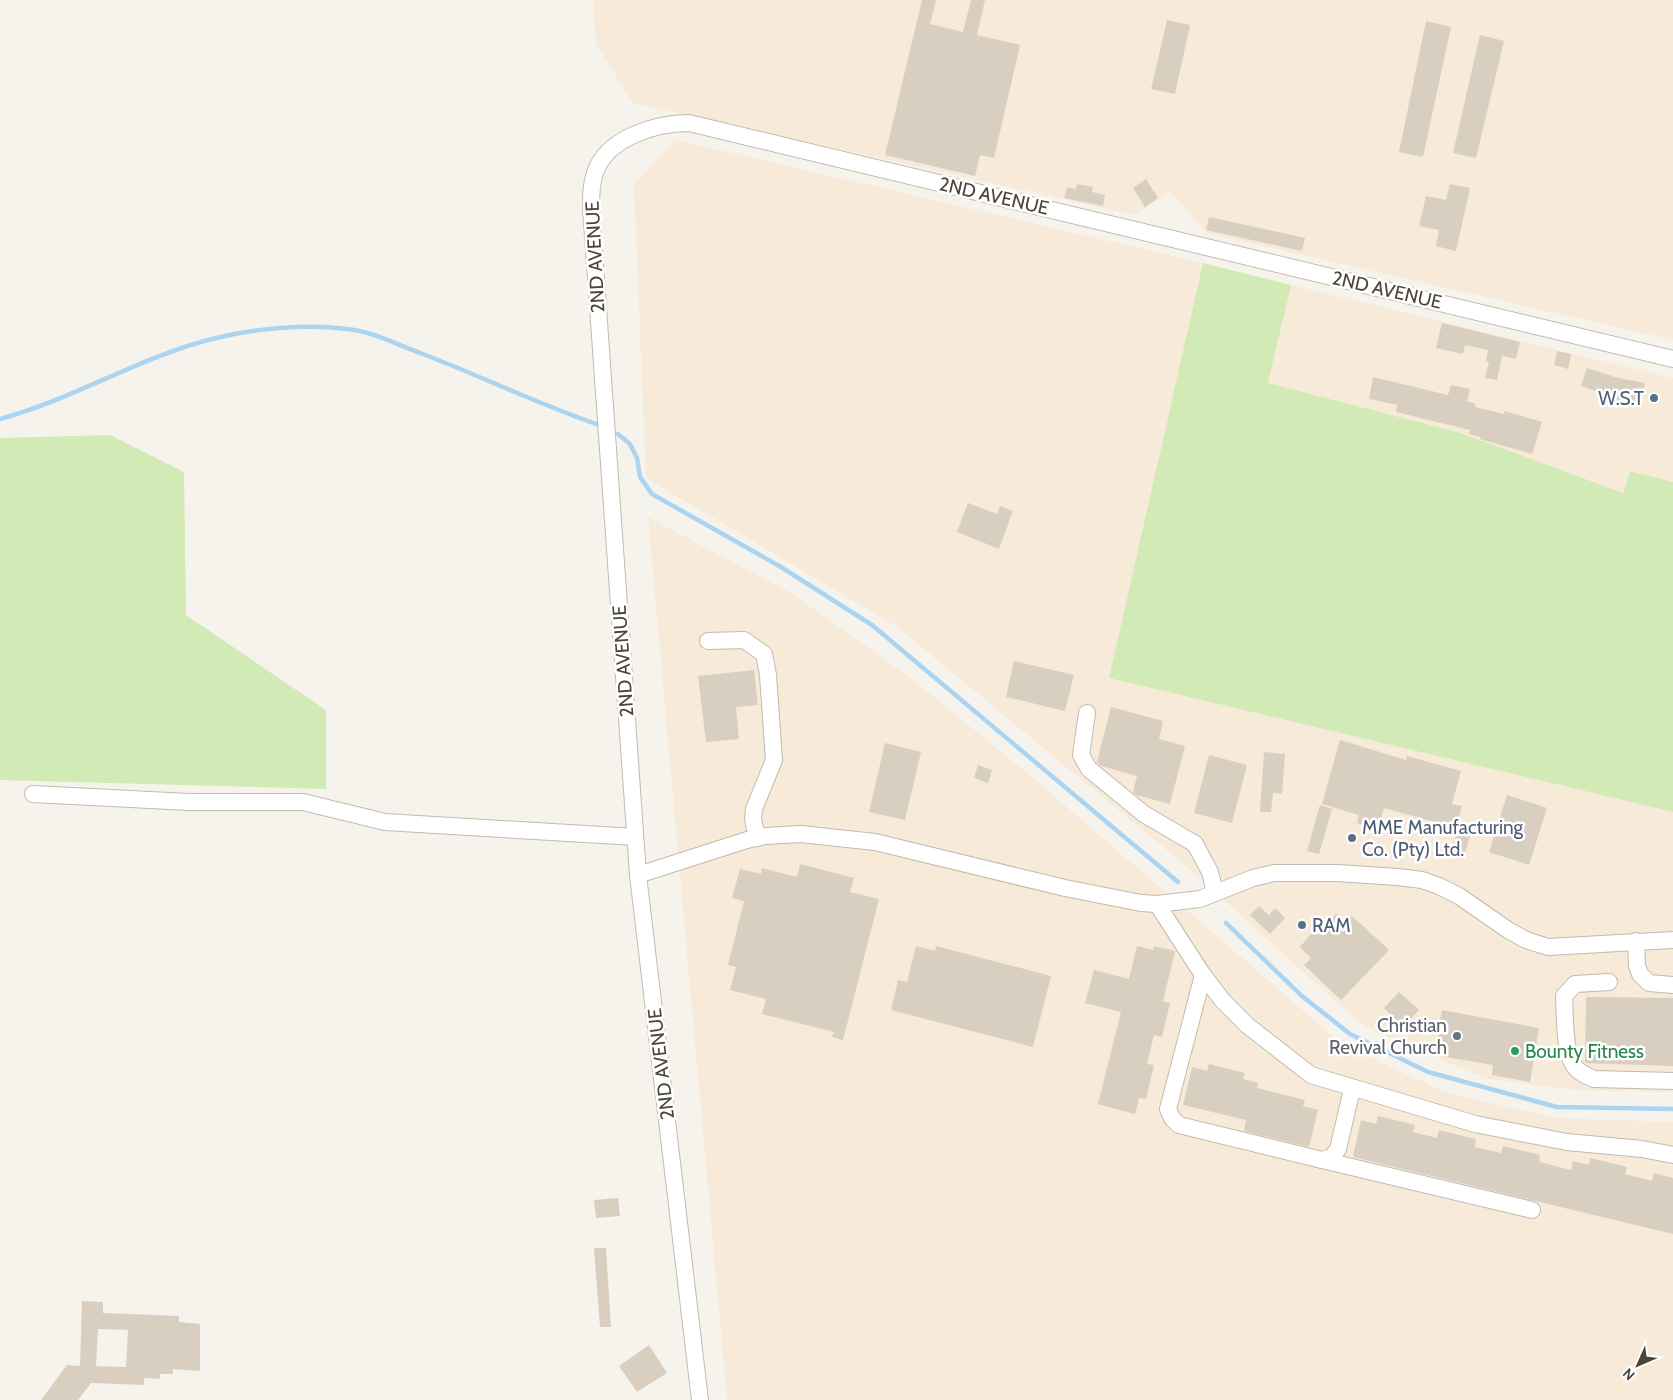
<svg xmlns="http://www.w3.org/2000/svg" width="1673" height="1400" viewBox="0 0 1673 1400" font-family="Cabin,sans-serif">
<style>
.commercial{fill:#f7ead8}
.green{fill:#d2eab5}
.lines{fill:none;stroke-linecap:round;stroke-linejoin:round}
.stream{stroke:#a9d4f2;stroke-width:4.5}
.building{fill:#d8cfc1;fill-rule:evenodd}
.minor-casing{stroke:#c2bbae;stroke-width:18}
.minor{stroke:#fff;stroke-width:16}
.service-dot{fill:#5c6f8a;stroke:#fff;stroke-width:2}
.worship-dot{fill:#6b7280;stroke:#fff;stroke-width:2}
.leisure-dot{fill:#2e9e5b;stroke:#fff;stroke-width:2}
.labels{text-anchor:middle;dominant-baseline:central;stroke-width:5;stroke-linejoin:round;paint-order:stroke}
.street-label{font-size:19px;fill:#4b4439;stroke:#fff}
.service-label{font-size:19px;fill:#4e5e75;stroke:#fff;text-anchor:start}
.worship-label{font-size:19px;fill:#5b616d;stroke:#fff;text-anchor:end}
.leisure-label{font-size:19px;fill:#27864d;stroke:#fff;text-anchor:start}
</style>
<rect width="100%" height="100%" fill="#f6f3ec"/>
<g class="commercial">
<polygon points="593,0 1673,0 1673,340 1207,233 1170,191 1135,215 633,103 596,44"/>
<polygon points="676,140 1203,263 1109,678 1673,812 1673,1092 1576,1090 1489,1079 1420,1052 1361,1024 1186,866 896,626 646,478 634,184"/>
<polygon points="1291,285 1673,378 1673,482 1630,471 1623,493 1461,433 1268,383"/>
<polygon points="648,517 791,593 904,673 1025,771 1343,1045 1445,1092 1554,1118 1673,1122 1673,1400 727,1400"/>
</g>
<g class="green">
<polygon points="1203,263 1291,285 1268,383 1461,433 1623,493 1630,471 1673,482 1673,812 1109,678"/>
<polygon points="110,435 184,472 186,615 326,710 326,789 0,780 0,438"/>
</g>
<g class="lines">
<g class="stream">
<path d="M0,419C74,399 141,356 216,338C257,328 306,324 348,329C373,332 396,344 420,353C481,376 540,405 602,426"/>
<polyline points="618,434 630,444 637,458 640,477 652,494 781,567 872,625 1178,882"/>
<polyline points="1226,923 1302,996 1350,1034 1428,1072 1557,1107 1673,1109"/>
</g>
</g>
<g class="building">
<polygon points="922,0 936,0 930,24 963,32 971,0 985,0 977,35 1020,45 994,158 980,155 975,176 885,155"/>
<polygon points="1167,20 1190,25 1175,94 1151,89"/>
<polygon points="1426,21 1451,27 1423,157 1399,152"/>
<polygon points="1480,35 1504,41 1476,158 1453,153"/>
<polygon points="1146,179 1158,198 1145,207 1133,188"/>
<polygon points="1077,184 1093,187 1092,192 1105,195 1103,206 1064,198 1067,187 1076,189"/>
<polygon points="1450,184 1470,188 1456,251 1436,246 1439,230 1419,226 1426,196 1446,200"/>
<polygon points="1209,217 1305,238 1302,251 1206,230"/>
<polygon points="1442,323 1520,342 1516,359 1502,356 1497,380 1485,378 1489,362 1486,361 1488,350 1465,345 1463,354 1436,348"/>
<polygon points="1557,351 1571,354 1568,369 1554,365"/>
<polygon points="1587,368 1618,378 1645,383 1639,408 1612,401 1613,397 1581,386"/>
<polygon points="1373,377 1448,395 1451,385 1470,389 1467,401 1476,404 1475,407 1504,414 1504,411 1542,422 1532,454 1480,439 1480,437 1469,434 1470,430 1396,412 1397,405 1369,399"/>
<polygon points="968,503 997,514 1000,506 1013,511 999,549 957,532"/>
<polygon points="1014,661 1074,675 1065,711 1006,697"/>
<polygon points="754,670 758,705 736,707 739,739 706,742 698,676"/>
<polygon points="1111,707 1163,721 1159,739 1185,746 1170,804 1136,795 1133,792 1137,776 1101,766 1097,762"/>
<polygon points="1340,740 1406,760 1407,756 1461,771 1452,804 1462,806 1456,828 1384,808 1377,833 1365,829 1366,826 1357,823 1359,815 1322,804"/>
<polygon points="885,743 921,752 905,820 869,812"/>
<polygon points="1264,752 1285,754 1282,794 1273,793 1271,812 1260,812"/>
<polygon points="1209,755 1247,765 1232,823 1194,813"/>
<polygon points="978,765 992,770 988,783 974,778"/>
<polygon points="1507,795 1547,808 1529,865 1489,852"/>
<polygon points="1320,805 1332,809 1319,854 1307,851"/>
<polygon points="1460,823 1473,826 1463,859 1450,857"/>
<polygon points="800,864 854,878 850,892 879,899 843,1040 832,1037 834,1032 762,1014 766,999 730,990 736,967 728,965 744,901 732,898 740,869 761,874 762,868 797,877"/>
<polygon points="1259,906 1269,915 1275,908 1285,918 1270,934 1250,915"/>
<polygon points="1336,914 1345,923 1352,916 1389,950 1341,1000 1304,965 1311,958 1300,947 1320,923 1324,927"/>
<polygon points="916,946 935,951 936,946 1051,976 1033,1047 891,1010 898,980 907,982"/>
<polygon points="1137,946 1153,950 1154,946 1175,951 1163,1001 1170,1003 1162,1037 1154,1035 1147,1064 1154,1065 1146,1099 1139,1098 1135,1114 1098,1104 1121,1012 1085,1003 1094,970 1129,979"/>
<polygon points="1399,992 1419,1010 1403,1027 1384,1008"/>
<polygon points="1586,997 1673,998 1673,1066 1585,1063"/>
<polygon points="1442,1010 1539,1028 1530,1082 1492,1075 1493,1065 1434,1055"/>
<polygon points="1209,1064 1245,1073 1243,1079 1258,1083 1257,1088 1305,1100 1303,1106 1318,1110 1309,1147 1244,1131 1246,1120 1183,1105 1192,1067 1207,1071"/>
<polygon points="1378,1116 1415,1125 1413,1132 1437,1138 1439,1130 1476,1139 1475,1147 1501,1153 1503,1146 1540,1155 1539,1162 1571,1170 1573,1161 1589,1165 1590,1158 1627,1167 1625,1174 1652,1181 1654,1173 1673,1178 1673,1234 1353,1157 1361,1120 1376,1124"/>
<polygon points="618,1198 620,1216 596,1218 594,1200"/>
<polygon points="594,1248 606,1248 611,1327 600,1327"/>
<path d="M82,1301L103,1302V1313L179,1316V1322L200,1324V1371L173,1369V1374H160V1379L144,1378V1385L91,1383L78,1400H41L67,1365L80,1366ZM98,1329L128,1330L126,1367L96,1366Z"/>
<polygon points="649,1345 667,1373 637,1392 619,1366"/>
</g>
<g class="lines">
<g class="minor-casing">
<g id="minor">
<polyline points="708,641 744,640 764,654 768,675 774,760 754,809 753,819 757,838"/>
<polyline points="1087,713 1081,755 1089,769 1144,814 1195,844 1210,872 1215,893"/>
<polyline points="33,794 189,802 303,802 385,822 635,837"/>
<polyline points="638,875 747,840 765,836 801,834 875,842 1065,888 1141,903 1157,904 1200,899 1253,878 1274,873 1337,873 1398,877 1422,880 1439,886 1459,896 1508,930 1526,940 1548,947 1673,940"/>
<polyline points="1157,904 1203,975 1223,1001 1248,1026 1311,1075 1475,1124 1567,1142 1642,1149 1673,1155"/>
<polyline points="1636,941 1637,966 1640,974 1649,983 1673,985"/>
<polyline points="1203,975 1168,1109 1172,1118 1179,1125 1322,1160 1332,1157 1338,1149 1352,1089"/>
<path d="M1609,982L1575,984L1564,996C1565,1014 1564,1052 1574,1066C1579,1073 1587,1076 1594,1079L1673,1081"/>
<polyline points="1322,1160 1532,1210"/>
<path d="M700,1400L638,875L591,208C591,196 591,184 595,173C606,138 656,123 689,123L1673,359"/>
</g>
</g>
<use href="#minor" class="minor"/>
</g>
<g class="service-dot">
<circle cx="1654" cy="398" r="5"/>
<circle cx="1352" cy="838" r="5"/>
<circle cx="1302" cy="925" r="5"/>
</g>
<circle class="worship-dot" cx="1457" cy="1036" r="5"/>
<circle class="leisure-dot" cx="1515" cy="1051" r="5"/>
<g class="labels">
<g class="street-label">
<text transform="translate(994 196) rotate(13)">2ND AVENUE</text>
<text transform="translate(595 257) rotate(-93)">2ND AVENUE</text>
<text transform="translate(1387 290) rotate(13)">2ND AVENUE</text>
<text transform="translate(623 661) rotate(-94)">2ND AVENUE</text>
<text transform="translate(661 1064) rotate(-97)">2ND AVENUE</text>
</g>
<g class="service-label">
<text x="1644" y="398" text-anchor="end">W.S.T</text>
<text x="1362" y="827">MME Manufacturing<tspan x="1362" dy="22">Co. (Pty) Ltd.</tspan></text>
<text x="1312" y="925">RAM</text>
</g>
<g class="worship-label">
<text x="1447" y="1025">Christian<tspan x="1447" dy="22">Revival Church</tspan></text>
</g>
<g class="leisure-label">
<text x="1525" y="1051">Bounty Fitness</text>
</g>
</g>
<g transform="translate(1638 1365) rotate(225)" stroke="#ffffff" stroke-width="4" paint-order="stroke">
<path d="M0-4L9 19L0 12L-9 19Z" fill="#4b4439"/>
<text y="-8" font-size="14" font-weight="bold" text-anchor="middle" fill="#4b4439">N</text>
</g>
</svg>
